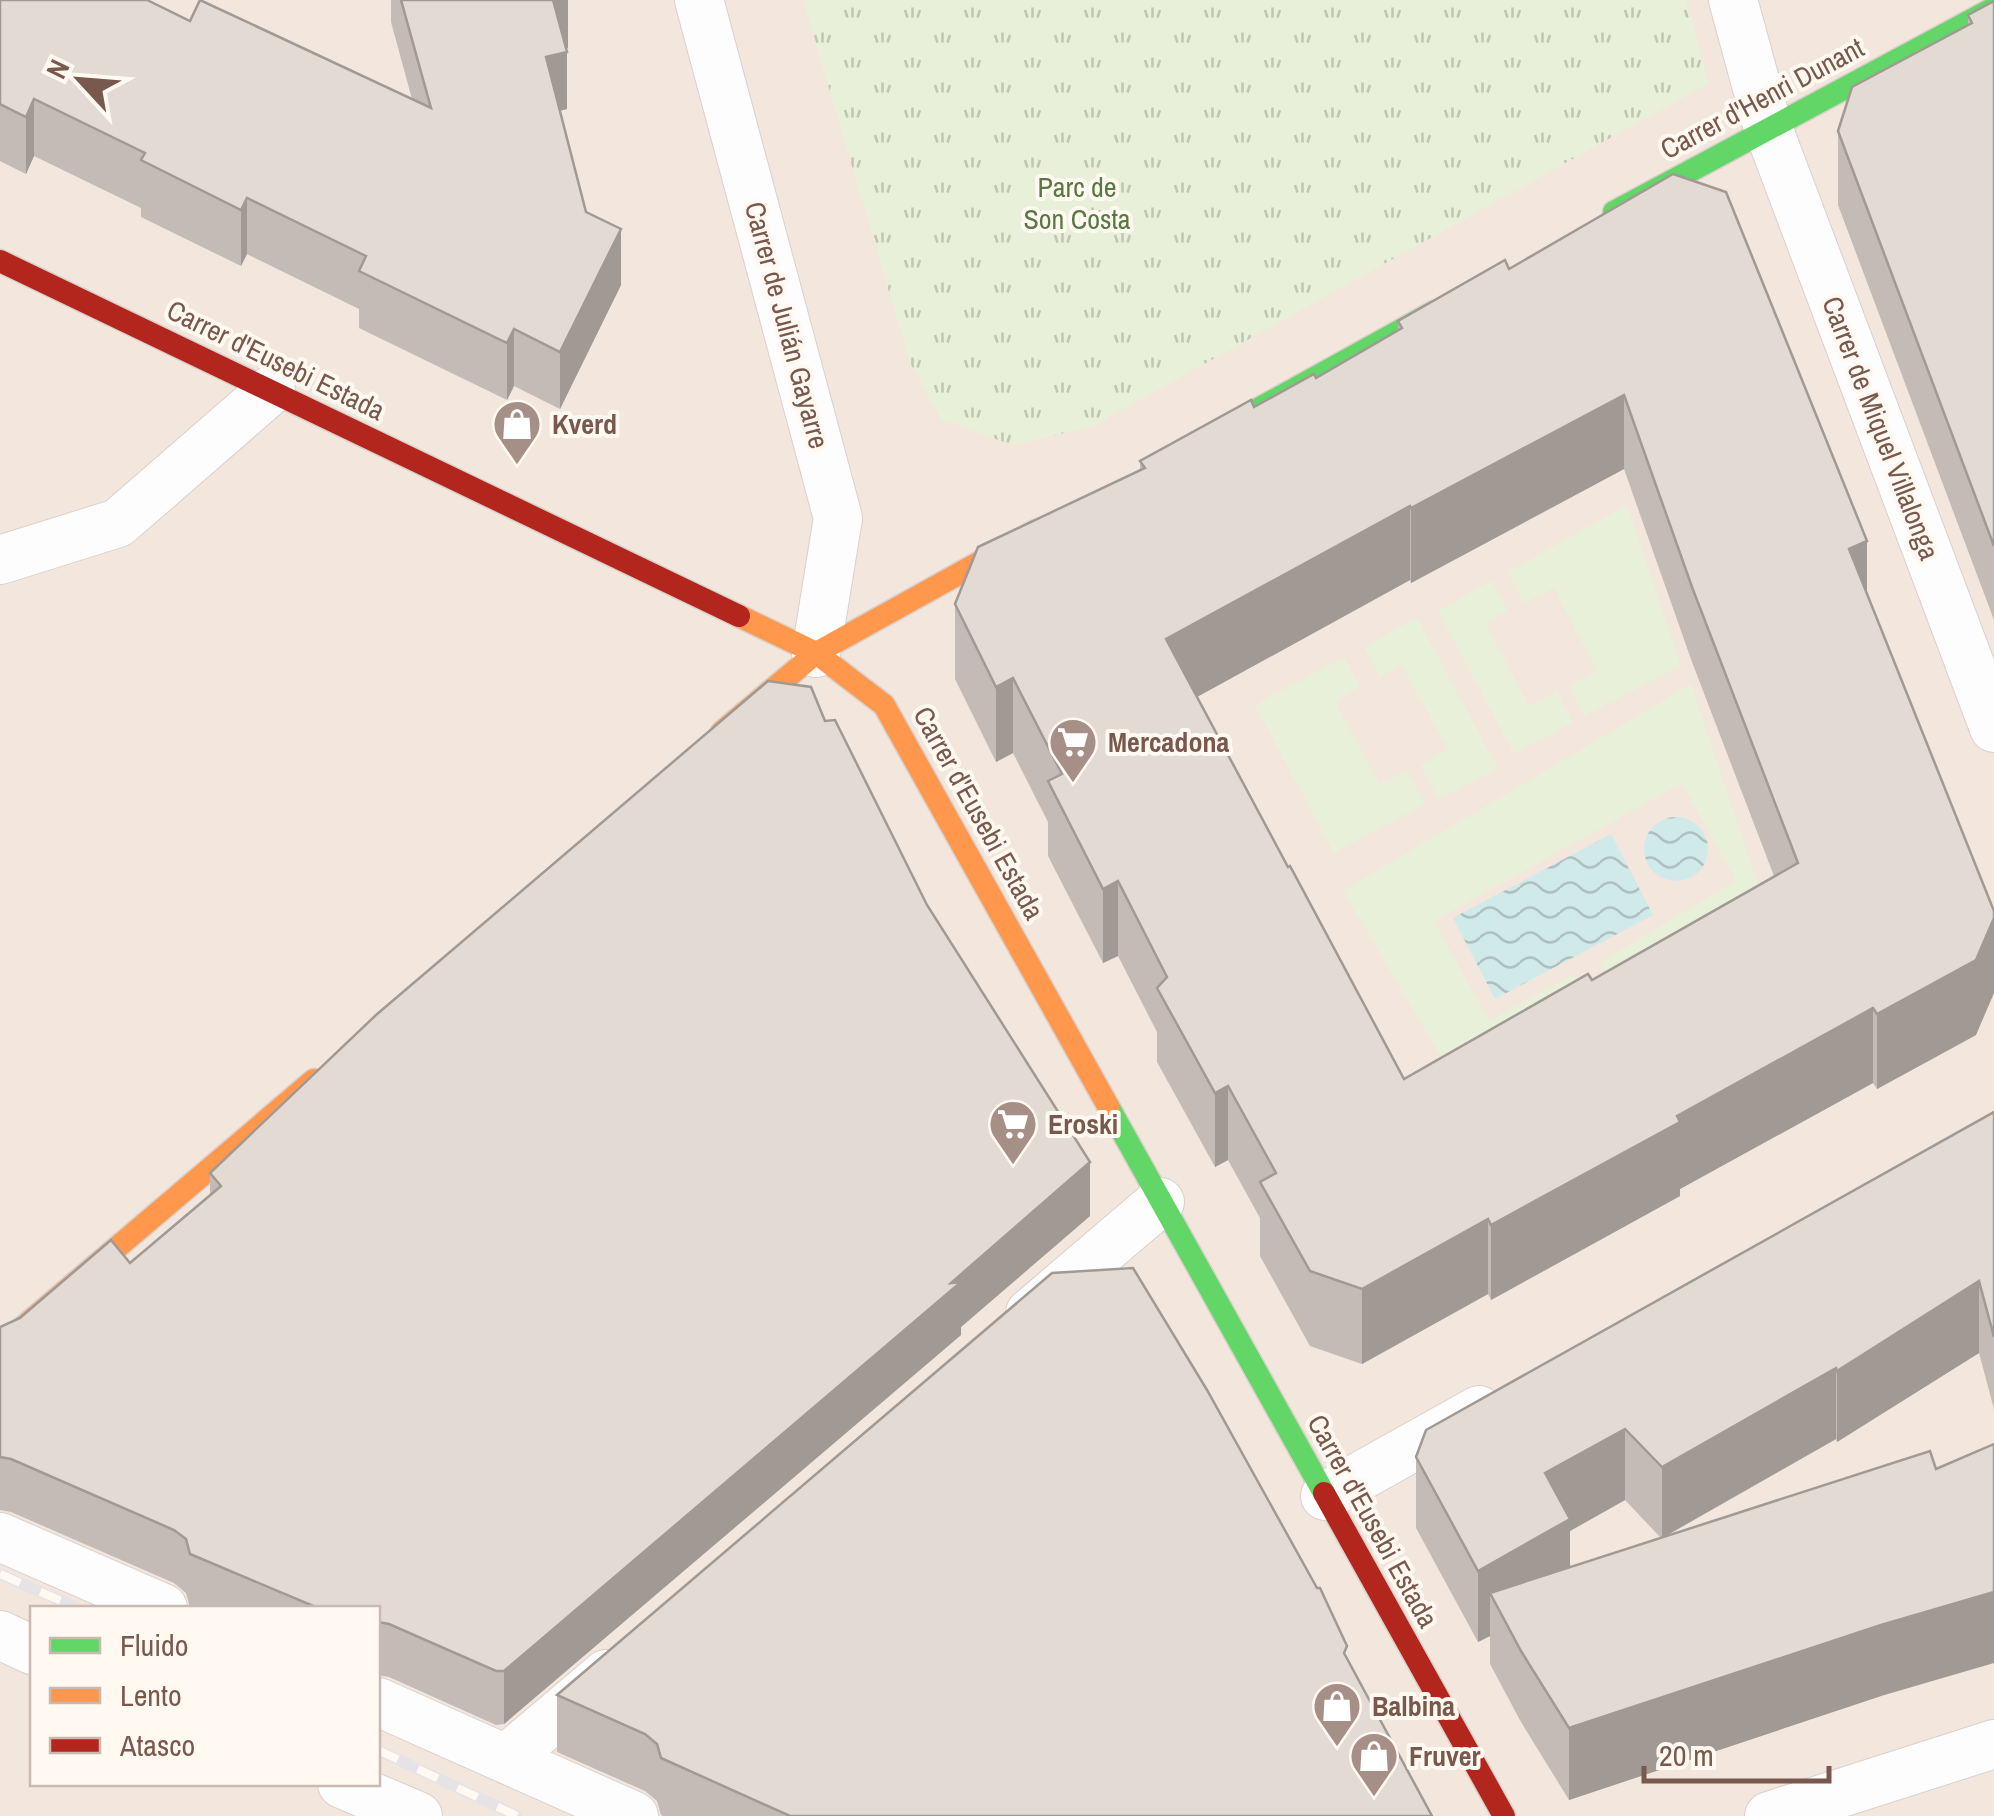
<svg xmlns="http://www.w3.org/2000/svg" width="1994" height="1816" viewBox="0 0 1994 1816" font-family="'Archivo Narrow',sans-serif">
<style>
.residential{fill:#f2e6dd;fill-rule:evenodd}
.green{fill:#e8f0da}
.park{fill:url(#park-tufts)}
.water{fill:url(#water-waves)}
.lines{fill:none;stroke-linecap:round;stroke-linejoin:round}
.street-casing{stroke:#d9d1cd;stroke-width:50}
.fast-casing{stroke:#d9d0cb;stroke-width:25}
.slow-casing{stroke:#d9d0cb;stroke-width:25}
.jam-casing{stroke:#d9d0cb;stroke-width:25}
.street{stroke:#fefdfd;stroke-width:48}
.fast{stroke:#63d668;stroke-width:22}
.slow{stroke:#ff974d;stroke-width:22}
.jam{stroke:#b3261e;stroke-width:22}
.rail-casing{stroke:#e5e3e6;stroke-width:11}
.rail{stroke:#fff9f2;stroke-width:8;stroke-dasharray:22;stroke-linecap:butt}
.wall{fill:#c4bbb6;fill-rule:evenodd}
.shaded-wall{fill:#a09994}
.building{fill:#e4dad4;stroke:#a09994;stroke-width:2.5;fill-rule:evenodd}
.labels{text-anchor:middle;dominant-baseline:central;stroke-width:8;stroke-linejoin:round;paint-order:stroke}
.street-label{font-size:28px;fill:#79584d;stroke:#fff9f2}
.park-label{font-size:28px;fill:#587941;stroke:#fff9f2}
.poi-label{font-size:28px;font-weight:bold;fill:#79584d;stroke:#fff9f2;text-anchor:start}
</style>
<defs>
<pattern id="park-tufts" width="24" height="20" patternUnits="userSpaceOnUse" patternTransform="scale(2.5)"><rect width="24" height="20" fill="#e8f0da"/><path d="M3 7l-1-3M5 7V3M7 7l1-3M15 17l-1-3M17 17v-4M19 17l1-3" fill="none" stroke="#c1c5b3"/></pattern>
<pattern id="water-waves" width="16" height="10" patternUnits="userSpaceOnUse" patternTransform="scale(2.5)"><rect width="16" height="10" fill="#d0eaea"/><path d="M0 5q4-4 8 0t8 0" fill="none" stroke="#aec0c0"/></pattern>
</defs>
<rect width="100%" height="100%" fill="#f9f4ef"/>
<path class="residential" d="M0,0H1994V1816H0ZM32,1608H378V1784H32Z"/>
<g class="green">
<polygon points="1627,505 1681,666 1584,716 1569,686 1597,671 1554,588 1524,603 1508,572"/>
<polygon points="1491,581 1508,611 1485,623 1529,706 1557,692 1573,722 1514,754 1438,611"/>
<polygon points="1417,618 1498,768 1439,800 1420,765 1448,749 1401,665 1380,677 1364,647"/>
<polygon points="1344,657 1360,687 1335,701 1379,784 1407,770 1425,804 1334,853 1255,705"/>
<polygon points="1691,684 1770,920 1620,996 1599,963 1736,881 1682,783 1434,921 1489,1021 1575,974 1595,1013 1458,1085 1343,891"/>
</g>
<polygon class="park" points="803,0 1686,0 1709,83 1091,427 1012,445 941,419 910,363"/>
<g class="water">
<circle cx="1676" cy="849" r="32"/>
<polygon points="1611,834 1653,915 1495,999 1453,918"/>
</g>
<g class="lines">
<g class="street-casing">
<g id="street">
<polyline points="699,0 838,518 816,653"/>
<polyline points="1733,0 1768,128 1994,728"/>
<polyline points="0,560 118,523 271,390"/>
<polyline points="1030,1313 1160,1202"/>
<polyline points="1325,1496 1479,1410"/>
<polyline points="0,1537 163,1608"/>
<polyline points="0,1635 32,1650"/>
<polyline points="378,1702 634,1816"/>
<polyline points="507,1758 606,1674"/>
<polyline points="342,1784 418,1816"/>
<polyline points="1769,1816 1994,1744"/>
</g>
</g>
<g class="fast-casing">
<g id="fast">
<polyline points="1614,212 1994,8"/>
<polyline points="1251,413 1434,312"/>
<polyline points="1108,1106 1324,1493"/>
</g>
</g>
<g class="slow-casing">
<g id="slow">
<polyline points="739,616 816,653 884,705 1108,1106"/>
<polyline points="722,732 816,653 1036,531"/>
<polyline points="0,1347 314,1080"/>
</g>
</g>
<g class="jam-casing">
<g id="jam">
<polyline points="0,261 739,616"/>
<polyline points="1324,1493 1504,1816"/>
</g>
</g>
<use href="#street" class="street"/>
<use href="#fast" class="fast"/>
<use href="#slow" class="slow"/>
<use href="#jam" class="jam"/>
<g class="rail-casing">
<g id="rail">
<polyline points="0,1574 77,1608"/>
<polyline points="378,1750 517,1816"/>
</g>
</g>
<use href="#rail" class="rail"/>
</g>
<g class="wall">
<polygon points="0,0 190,21 412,99 391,22 391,0 568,0 568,48 566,49 567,109 560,111 586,212 621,285 560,409 514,386 507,400 359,328 359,309 247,254 241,266 141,217 141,208 34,156 26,174 0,161"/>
<polygon points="1994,1 1994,620 1838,205 1838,131 1968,26 1968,15"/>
<path d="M1509,269L1867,595L1976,1035L1877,1089L1873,1083L1680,1189V1196L1491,1300L1488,1294L1362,1364L1310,1346L1260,1256V1218L1228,1160L1215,1167L1157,1062V1032L1118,956L1103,963L1048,856V822L1013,753L996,762L955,679V604L1140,470V461L1316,378L1398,331V321ZM1624,469L1692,662L1774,876L1592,980L1404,1079L1288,867L1197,697L1410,580L1411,583Z"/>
<polygon points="825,721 927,905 1090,1216 961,1327 961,1335 504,1724 496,1725 389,1677 378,1675 378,1608 194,1608 190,1607 186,1593 174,1583 11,1512 0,1510 0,1327 130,1263 210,1195 210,1173"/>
<path d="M1994,1112V1409L1979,1353L1837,1442L1836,1439L1664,1537L1881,1696L1569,1800L1521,1722L1490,1664V1636L1478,1642L1416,1528V1457ZM1625,1500L1661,1538L1570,1567V1531Z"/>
<polygon points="1347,1659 1432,1816 663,1816 661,1815 657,1801 645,1791 557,1752 557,1695"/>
</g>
<g class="shaded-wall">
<polygon points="552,0 568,0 568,48 552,53"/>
<polygon points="567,52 567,109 546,114 546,57"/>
<polygon points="34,99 34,156 26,174 26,117"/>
<polygon points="247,198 247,254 241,266 241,210"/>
<polygon points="621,229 621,285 560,409 560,352"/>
<polygon points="514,329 514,386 507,400 507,343"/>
<polygon points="1624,395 1624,469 1411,583 1411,508"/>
<polygon points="1410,506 1410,580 1166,714 1166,639"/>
<polygon points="1867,541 1867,616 1849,549"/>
<polygon points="1013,678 1013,753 996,762 996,687"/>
<polygon points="1118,881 1118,956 1103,963 1103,889"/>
<polygon points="1994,918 1994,993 1976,1035 1877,1089 1877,1014"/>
<polygon points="1873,1008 1873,1083 1680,1189 1680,1196 1491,1300 1491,1225 1677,1116"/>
<polygon points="1228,1086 1228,1160 1215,1167 1215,1093"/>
<polygon points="1090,1162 1090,1216 961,1327 961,1335 504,1724 504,1671"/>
<polygon points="1488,1219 1488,1294 1362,1364 1362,1289"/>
<polygon points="1979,1281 1979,1353 1837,1442 1837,1371"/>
<polygon points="1836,1368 1836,1439 1662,1538 1662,1467"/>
<polygon points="1625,1429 1625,1500 1570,1531 1570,1590 1490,1593 1490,1636 1478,1642 1478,1571 1545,1473"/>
<polygon points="1994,1592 1994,1663 1881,1696 1569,1800 1569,1728 1881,1625"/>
</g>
<g class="building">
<polygon points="0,0 147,0 190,21 200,0 431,108 401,0 553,0 567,52 546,57 586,212 621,229 560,352 514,329 507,343 359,271 366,256 247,198 241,210 141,160 145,153 34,99 26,117 0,104"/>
<polygon points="1994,1 1994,546 1838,131 1852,87 1972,23 1968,15"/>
<path d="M1673,174L1726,192L1867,541L1849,549L1994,911V918L1976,960L1877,1014L1873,1008L1677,1116L1680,1122L1491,1225L1488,1219L1362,1289L1310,1271L1260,1182L1276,1173L1228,1086L1215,1093L1157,988L1167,977L1118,881L1103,889L1048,781L1062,774L1013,678L996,687L955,604L978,547L1145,468L1140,461L1251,400L1254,407L1314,374L1316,378L1402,328L1398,321L1505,260L1509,269ZM1624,395L1692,587L1798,863L1592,980L1588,974L1404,1079L1290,866L1288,867L1166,639L1410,506L1411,508Z"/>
<polygon points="768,681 811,687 825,721 835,720 927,905 1090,1162 951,1283 961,1282 504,1671 496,1671 389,1624 378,1622 378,1608 318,1608 190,1554 186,1539 174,1530 11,1459 0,1457 0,1327 20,1318 111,1240 130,1263 221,1186 210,1173 376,1015"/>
<polygon points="1994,1112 1994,1337 1979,1281 1837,1371 1836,1368 1662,1467 1625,1429 1545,1473 1570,1519 1478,1571 1416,1457 1426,1430"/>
<polygon points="1133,1268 1207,1390 1317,1588 1320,1588 1347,1646 1344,1653 1432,1816 790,1816 661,1758 657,1744 645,1734 557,1695 1052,1273"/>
<polygon points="1994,1444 1994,1592 1881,1625 1569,1728 1521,1651 1490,1593 1930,1451 1936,1469"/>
</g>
<defs>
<g id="shop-pin" transform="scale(2.5)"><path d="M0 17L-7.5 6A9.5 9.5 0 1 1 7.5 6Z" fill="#a68f86" stroke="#fff9f2"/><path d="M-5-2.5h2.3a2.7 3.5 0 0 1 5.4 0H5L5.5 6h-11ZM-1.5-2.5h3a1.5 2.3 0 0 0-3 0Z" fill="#fff"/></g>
<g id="supermarket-pin" transform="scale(2.5)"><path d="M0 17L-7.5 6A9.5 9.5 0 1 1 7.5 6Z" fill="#a68f86" stroke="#fff9f2"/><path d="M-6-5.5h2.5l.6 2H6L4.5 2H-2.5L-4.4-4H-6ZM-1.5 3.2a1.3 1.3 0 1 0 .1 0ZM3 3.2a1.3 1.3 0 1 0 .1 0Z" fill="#fff"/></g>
</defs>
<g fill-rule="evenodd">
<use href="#shop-pin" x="517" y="424"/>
<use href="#supermarket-pin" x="1073" y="742"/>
<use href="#supermarket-pin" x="1013" y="1124"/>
<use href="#shop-pin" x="1337" y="1706"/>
<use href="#shop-pin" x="1374" y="1756"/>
</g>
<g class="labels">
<g class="street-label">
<text transform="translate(1762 98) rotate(-28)">Carrer d'Henri Dunant</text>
<text transform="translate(787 325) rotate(75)">Carrer de Julián Gayarre</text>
<text transform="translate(276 360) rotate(26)">Carrer d'Eusebi Estada</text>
<text transform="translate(1881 428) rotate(69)">Carrer de Miquel Villalonga</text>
<text transform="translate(979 813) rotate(61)">Carrer d'Eusebi Estada</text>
<text transform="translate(1373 1521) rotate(61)">Carrer d'Eusebi Estada</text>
</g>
<g class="park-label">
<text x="1077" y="187">Parc de<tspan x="1077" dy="32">Son Costa</tspan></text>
</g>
<g class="poi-label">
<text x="552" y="424">Kverd</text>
<text x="1108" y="742">Mercadona</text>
<text x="1048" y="1124">Eroski</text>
<text x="1372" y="1706">Balbina</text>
<text x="1409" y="1756">Fruver</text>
</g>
</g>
<rect x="30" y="1606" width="350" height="180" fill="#fff9f2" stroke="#c9b9b0" stroke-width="2.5"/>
<rect x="50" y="1638" width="50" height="15" fill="#63d668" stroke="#c9b9b0" stroke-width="2.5"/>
<text x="120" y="1656" font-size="30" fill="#79584d">Fluido</text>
<rect x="50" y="1688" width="50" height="15" fill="#ff974d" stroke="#c9b9b0" stroke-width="2.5"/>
<text x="120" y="1706" font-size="30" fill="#79584d">Lento</text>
<rect x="50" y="1738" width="50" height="15" fill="#b3261e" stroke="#c9b9b0" stroke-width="2.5"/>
<text x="120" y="1756" font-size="30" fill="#79584d">Atasco</text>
<g transform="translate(80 80) rotate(296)" stroke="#fff9f2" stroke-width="8" paint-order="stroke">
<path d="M0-8L18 38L0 25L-18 38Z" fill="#79584d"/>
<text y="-15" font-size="28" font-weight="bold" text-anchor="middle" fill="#79584d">N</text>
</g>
<path d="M1644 1766v15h185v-15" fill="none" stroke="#79584d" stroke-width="5"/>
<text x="1659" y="1766" font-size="30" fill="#79584d" stroke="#fff9f2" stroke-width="8" paint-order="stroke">20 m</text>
</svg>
